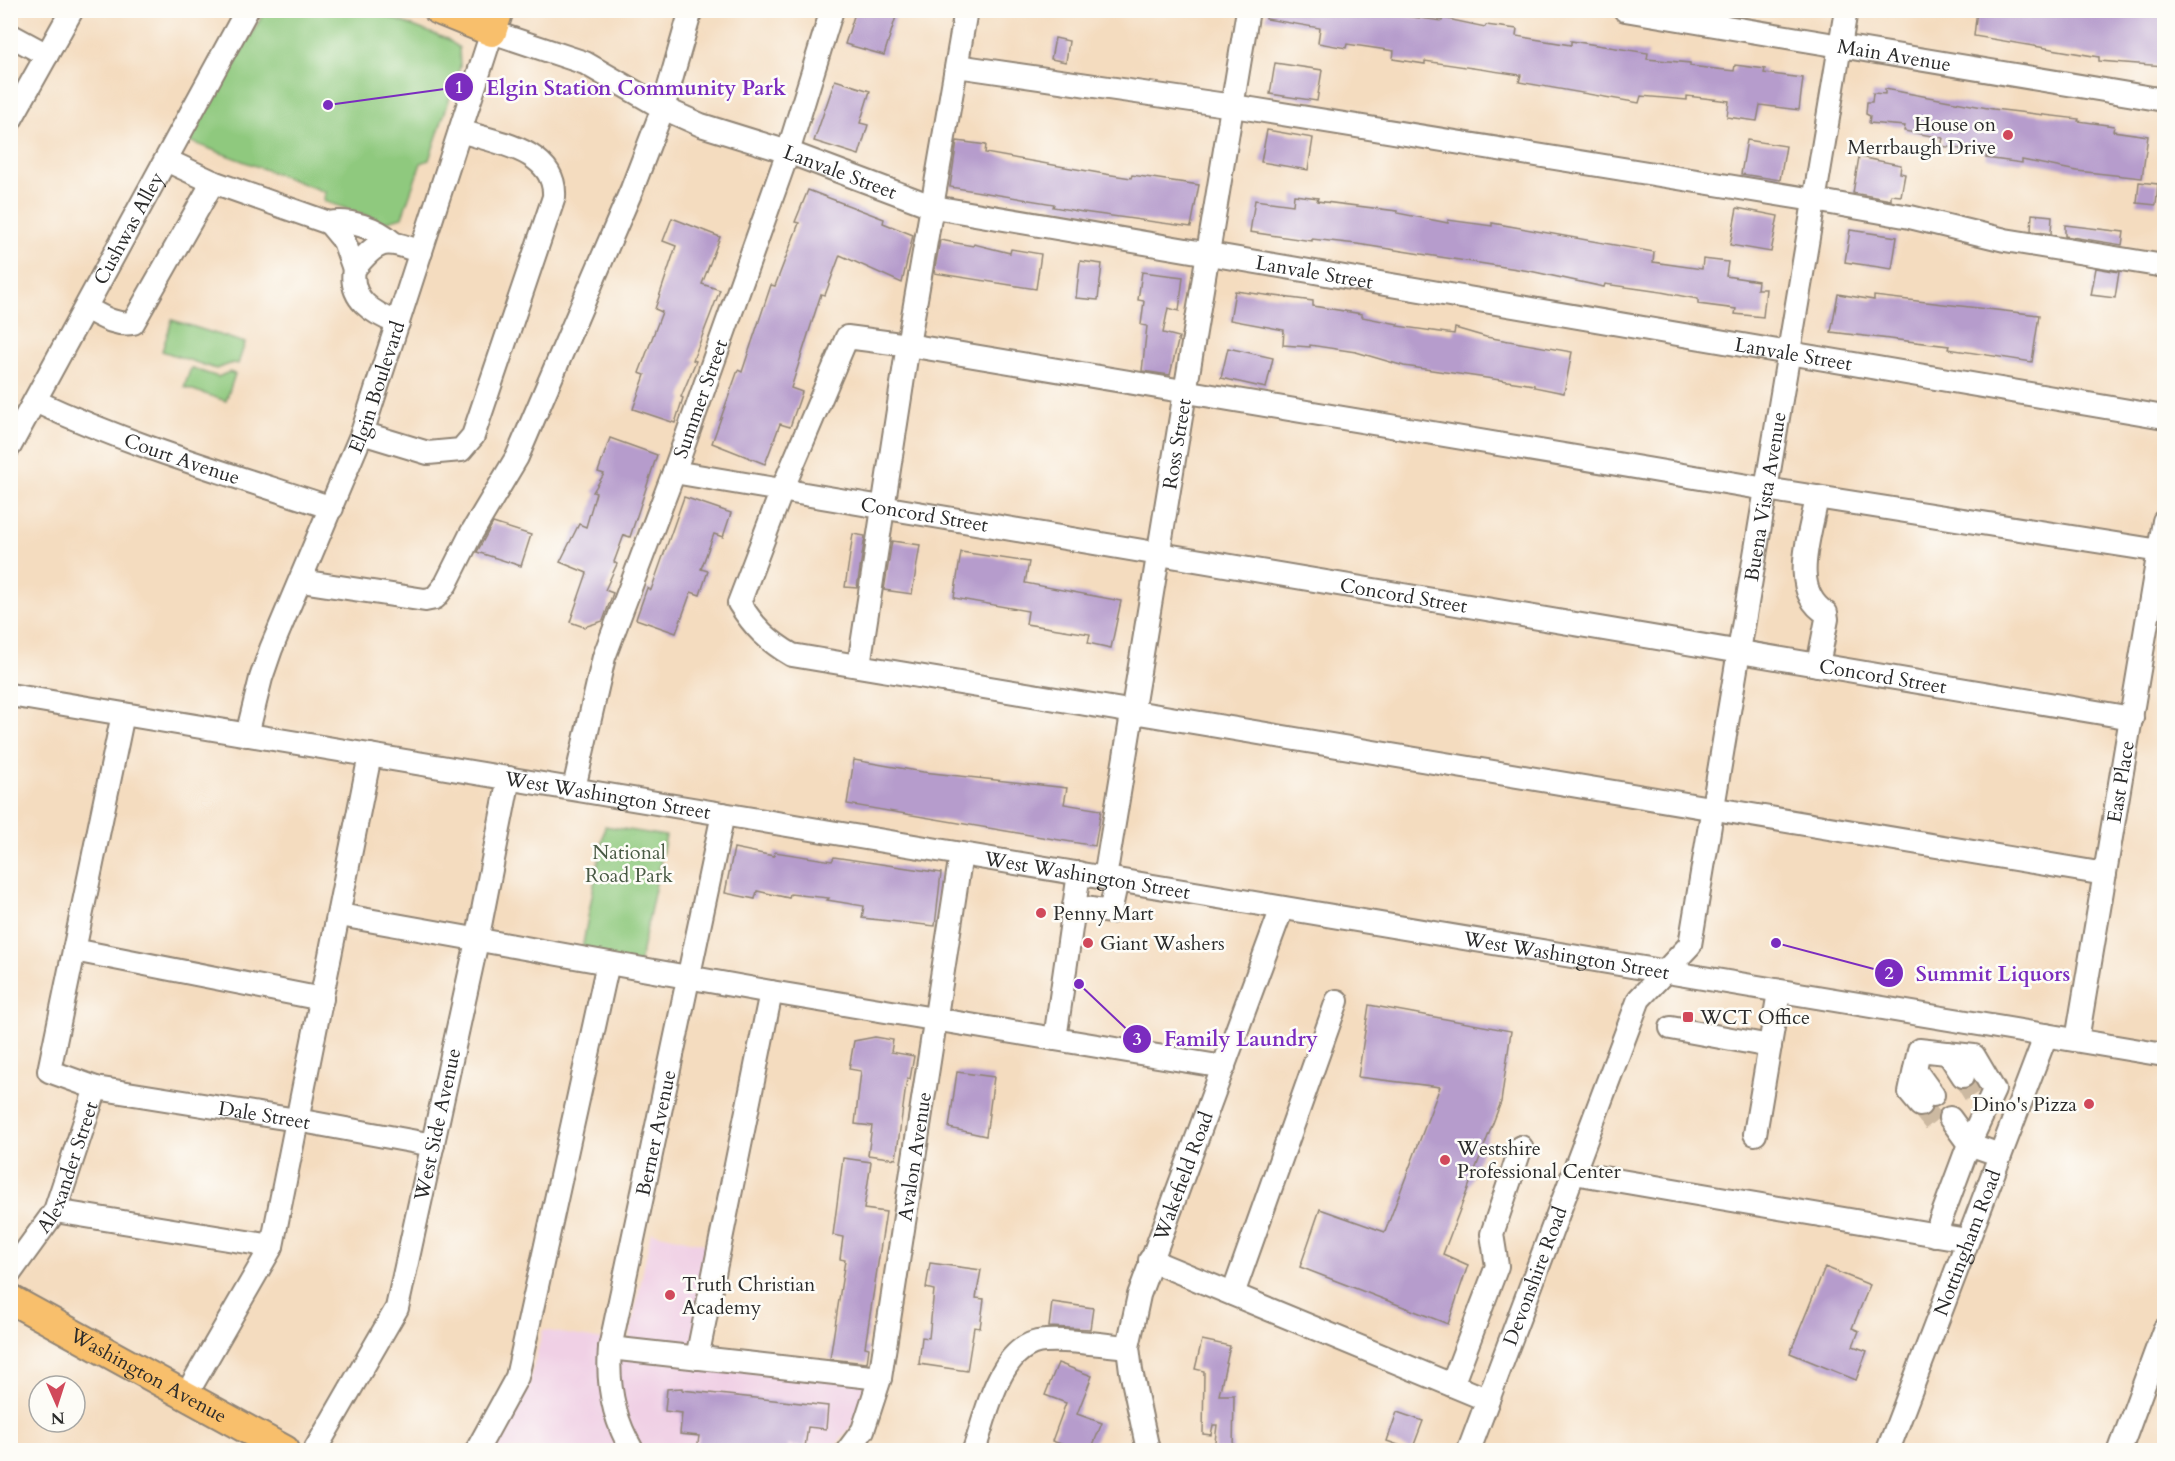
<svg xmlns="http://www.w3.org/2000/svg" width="2175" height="1461" viewBox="0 0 2175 1461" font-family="Cardo,serif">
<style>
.built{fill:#f0d0e5}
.green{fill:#8fc97e;stroke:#5d7a54;stroke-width:1.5}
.building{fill:#b69ccc}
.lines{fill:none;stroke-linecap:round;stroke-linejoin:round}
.minor-tunnel{stroke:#ccb9a1;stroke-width:22;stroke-dasharray:22 11;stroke-linecap:butt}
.minor-casing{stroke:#908475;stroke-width:26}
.major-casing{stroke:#908475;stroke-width:32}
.minor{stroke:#fff;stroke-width:22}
.major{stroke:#f8bf6c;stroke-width:28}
.poi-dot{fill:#d1495b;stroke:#fdfcf7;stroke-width:2}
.labels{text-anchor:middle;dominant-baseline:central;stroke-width:5;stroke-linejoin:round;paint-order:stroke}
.street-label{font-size:20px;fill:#2b2b2b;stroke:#fdfcf7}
.poi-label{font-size:20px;fill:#2b2b2b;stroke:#fdfcf7;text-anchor:start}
.park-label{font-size:20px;fill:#495a44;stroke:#fdfcf7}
.leader{fill:none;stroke:#7b2cbf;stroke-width:2}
.callout-dot{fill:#7b2cbf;stroke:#fdfcf7;stroke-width:2}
.mark-label{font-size:18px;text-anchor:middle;font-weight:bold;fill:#fff}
.callout-label{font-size:21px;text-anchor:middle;font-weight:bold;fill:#7b2cbf;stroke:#fdfcf7;stroke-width:5;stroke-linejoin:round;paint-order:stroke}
</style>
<rect width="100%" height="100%" fill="#fdfcf7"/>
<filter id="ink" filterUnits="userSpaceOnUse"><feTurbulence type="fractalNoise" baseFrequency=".0167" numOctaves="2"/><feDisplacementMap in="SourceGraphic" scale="12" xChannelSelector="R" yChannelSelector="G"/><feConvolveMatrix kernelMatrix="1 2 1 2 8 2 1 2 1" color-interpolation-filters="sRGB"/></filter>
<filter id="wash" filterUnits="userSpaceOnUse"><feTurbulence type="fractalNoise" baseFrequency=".008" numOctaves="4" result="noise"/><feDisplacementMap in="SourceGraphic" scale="24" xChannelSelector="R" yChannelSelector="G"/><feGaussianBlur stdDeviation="1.35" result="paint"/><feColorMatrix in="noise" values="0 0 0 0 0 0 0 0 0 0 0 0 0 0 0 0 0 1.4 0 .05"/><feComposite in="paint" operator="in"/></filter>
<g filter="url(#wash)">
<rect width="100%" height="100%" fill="#f4dcbf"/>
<polygon class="built" points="651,1232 713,1246 689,1360 866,1381 855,1421 832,1450 494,1450 528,1388 543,1330 628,1344"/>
<g class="green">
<polygon points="265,11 373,11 447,39 459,48 460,67 429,160 421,163 402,217 385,222 324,201 325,192 189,141"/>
<polygon points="172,320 245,343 238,364 233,363 216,369 162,351"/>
<polygon points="191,368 218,377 229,372 235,374 226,401 184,387"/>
<polygon points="605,826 666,836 639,965 581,955"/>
</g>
<g id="blocks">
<g class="building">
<polygon points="856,10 898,10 884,55 845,44"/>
<polygon points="1267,10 1361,10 1442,21 1443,18 1485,27 1486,25 1517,29 1516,36 1571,45 1571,41 1648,53 1647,59 1690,63 1690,66 1734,71 1735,65 1765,69 1764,73 1803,78 1799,110 1760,105 1757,121 1727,117 1729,101 1687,96 1687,100 1641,96 1639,103 1519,82 1521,75 1425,61 1425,64 1393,59 1394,51 1347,44 1346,48 1318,43 1320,28 1266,19"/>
<polygon points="1977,10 2164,10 2164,66 2099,61 2099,57 1974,36"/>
<polygon points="1055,38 1069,41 1066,62 1051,59"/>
<polygon points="1275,63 1322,70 1317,101 1270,94"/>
<polygon points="835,80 870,91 860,123 868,125 859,155 814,141"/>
<polygon points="1885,89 1993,109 2079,119 2078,121 2114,126 2113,131 2148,136 2142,178 2077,171 2022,160 2022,163 1986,158 1987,153 1941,146 1943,138 1904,131 1905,126 1869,123 1870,116 1866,114 1867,102 1872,102 1873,93 1885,94"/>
<polygon points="1267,130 1313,138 1308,170 1261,162"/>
<polygon points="1747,140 1786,146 1780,180 1741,174"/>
<polygon points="957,141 986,145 985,153 1105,174 1131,178 1132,175 1199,185 1191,227 1083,212 1053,207 1054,204 950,187"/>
<polygon points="1859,157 1901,165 1900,173 1905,174 1901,196 1891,195 1891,200 1853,193"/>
<polygon points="2139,182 2158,184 2156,205 2137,203"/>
<polygon points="808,190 884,219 883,223 913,235 902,283 840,255 825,295 821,294 791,388 802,392 790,427 780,424 765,464 712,443 738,370 742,372 771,285 775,286 799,223 795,222"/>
<polygon points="1294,195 1318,198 1317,201 1397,211 1397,213 1448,223 1448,220 1492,226 1492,223 1654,252 1653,262 1702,269 1703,259 1728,262 1726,276 1758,281 1757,289 1766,289 1763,317 1735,314 1736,309 1698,304 1698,299 1661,292 1605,284 1604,287 1530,271 1357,244 1312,239 1312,241 1250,232 1255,200 1293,205"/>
<polygon points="1737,208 1778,216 1771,252 1730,245"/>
<polygon points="2032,214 2052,216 2051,234 2031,231"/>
<polygon points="672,218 720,237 702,284 720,290 693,360 696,361 681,397 683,398 675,423 633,409 645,375 639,373 662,312 655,309 676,246 663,241"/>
<polygon points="2065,225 2124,232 2122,245 2065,236"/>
<polygon points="1850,230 1897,237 1892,269 1845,262"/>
<polygon points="940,240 973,246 974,244 1010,253 1011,249 1041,254 1036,289 934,273"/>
<polygon points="1080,261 1102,264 1098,300 1076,298"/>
<polygon points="2096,268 2119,272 2115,298 2091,295"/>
<polygon points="1142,272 1183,277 1179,311 1168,308 1163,333 1179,337 1170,375 1142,371 1147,326 1141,325 1144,301 1138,300"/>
<polygon points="1235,291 1313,301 1313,306 1362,314 1362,317 1398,324 1397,326 1454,334 1455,328 1486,337 1572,352 1564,393 1534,387 1534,385 1404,366 1356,352 1310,345 1310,347 1283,345 1284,330 1230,320"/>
<polygon points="1838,294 1874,300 1874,296 2039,315 2032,362 1948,349 1949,346 1831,332"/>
<polygon points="1228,348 1273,358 1266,388 1221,378"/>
<polygon points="610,438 657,455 630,537 624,535 614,562 617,564 605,590 613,593 603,621 584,627 570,622 587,573 560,562 579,524 586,527 596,493 593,492 604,474 598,472"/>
<polygon points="684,497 731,513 723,537 714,534 701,569 708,571 700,595 691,592 676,633 636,619 647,588 651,590"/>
<polygon points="493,523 531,535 521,566 477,552"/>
<polygon points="853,534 865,536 857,588 845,587"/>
<polygon points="892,541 920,545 912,594 884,590"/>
<polygon points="961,552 1029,562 1025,583 1121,601 1111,648 1088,643 1090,634 1026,624 1028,611 954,598"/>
<polygon points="854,760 923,772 1067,788 1064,804 1101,810 1095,846 847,804"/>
<polygon points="734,848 774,856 775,852 832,861 834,857 941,873 935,926 862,918 864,906 827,900 829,898 790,894 789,898 757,891 755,899 725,893"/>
<polygon points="1369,1005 1511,1031 1501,1102 1443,1254 1468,1265 1448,1324 1300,1267 1320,1209 1385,1232 1440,1087 1358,1077"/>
<polygon points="875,1037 893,1040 891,1052 914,1056 910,1079 907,1078 896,1159 868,1155 872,1126 855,1124 861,1071 849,1069 854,1041"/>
<polygon points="957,1072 994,1077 986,1136 949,1128"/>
<polygon points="843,1158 871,1162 864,1209 886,1212 865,1347 869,1348 867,1363 830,1359 845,1260 840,1259 843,1237 833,1235"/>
<polygon points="930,1263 981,1270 976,1298 984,1299 980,1328 974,1327 967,1371 919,1364 922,1337 929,1338 934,1290 926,1288"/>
<polygon points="1825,1267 1870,1285 1852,1328 1859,1331 1853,1346 1867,1351 1856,1380 1790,1353"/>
<polygon points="1052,1302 1093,1308 1090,1329 1049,1327"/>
<polygon points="1202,1340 1230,1346 1219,1395 1234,1395 1233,1450 1214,1450 1217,1425 1213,1425 1211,1435 1203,1434 1204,1371 1195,1369"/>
<polygon points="1058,1363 1092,1376 1077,1414 1102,1423 1091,1450 1079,1450 1052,1441 1066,1403 1045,1395"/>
<polygon points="682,1388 682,1390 828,1406 826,1429 808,1427 805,1447 788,1445 788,1450 697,1450 699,1436 680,1434 682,1413 665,1411 667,1389"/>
<polygon points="1397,1412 1423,1421 1412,1450 1387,1441"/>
</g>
</g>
</g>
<g filter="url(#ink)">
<use href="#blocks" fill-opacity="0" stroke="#908475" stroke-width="1.5"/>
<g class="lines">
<g class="minor-tunnel">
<polyline points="1963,1076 1977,1099"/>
<polyline points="1920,1105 1938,1127"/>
</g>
<g class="minor-casing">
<g id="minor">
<path id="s1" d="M1625,10L2164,100"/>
<polyline points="10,35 47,55"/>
<polyline points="957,66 1233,106 1814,200 1910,217 2005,240 2164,266"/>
<polyline points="10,121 72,10"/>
<polyline points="166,160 213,182 329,223"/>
<path d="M354,269L344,241L329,223C349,219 377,228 392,242"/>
<path d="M86,308C101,316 115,326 133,323L213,182"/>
<path d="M398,323C372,313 349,299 354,269C379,238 385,239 421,252"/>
<path id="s2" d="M35,401C131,446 232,475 332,508"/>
<path d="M362,433L428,453L461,450L473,436L554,197C557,150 495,142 460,131"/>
<path id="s3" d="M10,446L247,10"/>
<path id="s4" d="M674,472L2132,718"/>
<path d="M1817,497C1811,534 1788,590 1826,613L1827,619L1818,665"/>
<polyline points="301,581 425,600 435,598 446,584 471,534 517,457 632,189 663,108 691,10"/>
<polyline points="859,665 908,345 966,10"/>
<path id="s5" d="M10,695L2164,1055"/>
<path id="s6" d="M123,714L49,1071L96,1088L297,1120L433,1145"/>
<path id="s7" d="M247,735L261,678L271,649L362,433L492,32L585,63L663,108L701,125L788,152L934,207L2164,417"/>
<path id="s8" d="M574,788L604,657L674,472L788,152L832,10"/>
<path d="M2105,874L792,655C768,641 754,627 739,603L782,490L847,337L908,345L1766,489L2160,551"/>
<path id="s9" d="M1105,878L1248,10"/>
<polyline points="1074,906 1110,912 1117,880"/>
<polyline points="340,915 771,992 1224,1067"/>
<polyline points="74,950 322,999"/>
<polyline points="1671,1028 1770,1046"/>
<polyline points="1055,1039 1079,873"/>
<path id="s10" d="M2077,1040L2164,521"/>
<polyline points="1948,1053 1963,1076"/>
<polyline points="1915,1070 1933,1095"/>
<polyline points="1920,1105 1910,1093 1919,1050 1974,1056 1994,1090 1969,1144 2000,1155"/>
<polyline points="1755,1134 1779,992"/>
<polyline points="1574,1173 1967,1240"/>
<polyline points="55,1211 272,1246"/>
<polyline points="1935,1235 1969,1144 1950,1118"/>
<polyline points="1150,1260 1488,1400"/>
<path id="s11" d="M10,1273L55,1211L96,1088"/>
<polyline points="1233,1294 1337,1001"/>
<polyline points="610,1348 880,1378"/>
<polyline points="697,1358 771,992"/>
<polyline points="1452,1385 1497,1266 1492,1234 1521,1147"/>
<polyline points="186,1395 272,1246 370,755"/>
<path id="s12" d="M315,1450L397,1308L477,941L509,778"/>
<polyline points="477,1450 517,1377 608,963"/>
<path id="s13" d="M632,1450C613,1418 607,1385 610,1348L723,814"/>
<path id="s14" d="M848,1450L863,1430L880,1378L961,854"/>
<path d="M974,1450C987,1414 999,1343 1045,1341C1072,1339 1101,1345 1128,1347"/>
<path id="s15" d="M1148,1450L1131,1371L1128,1347L1139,1295L1282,908"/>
<path id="s16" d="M1469,1450L1639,999L1690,945L1846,10"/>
<path id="s17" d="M1888,1450L2046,1035"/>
<polyline points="2120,1450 2164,1330"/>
</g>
</g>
<g class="major-casing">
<g id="major">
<polyline points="438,10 492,32 499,10"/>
<path id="s18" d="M10,1299L285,1450"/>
</g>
</g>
<use href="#minor" class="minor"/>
<use href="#major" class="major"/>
</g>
</g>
<g class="poi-dot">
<circle cx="2008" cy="135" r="6"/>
<circle cx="1041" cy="913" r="6"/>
<circle cx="1088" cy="943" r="6"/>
<rect x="1682" y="1011" width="12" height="12" rx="3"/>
<circle cx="2089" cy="1104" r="6"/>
<circle cx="1445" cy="1160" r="6"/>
<circle cx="670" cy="1295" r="6"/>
</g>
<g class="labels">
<g class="street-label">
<text stroke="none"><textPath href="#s1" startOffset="273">Main Avenue</textPath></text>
<text stroke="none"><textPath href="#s7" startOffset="1122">Lanvale Street</textPath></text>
<text stroke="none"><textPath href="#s3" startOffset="248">Cushwas Alley</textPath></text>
<text stroke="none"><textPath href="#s7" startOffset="1608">Lanvale Street</textPath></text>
<text stroke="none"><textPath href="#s7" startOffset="2094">Lanvale Street</textPath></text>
<text stroke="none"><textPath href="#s7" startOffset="372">Elgin Boulevard</textPath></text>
<text stroke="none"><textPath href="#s8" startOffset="410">Summer Street</textPath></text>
<text stroke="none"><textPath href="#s9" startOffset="440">Ross Street</textPath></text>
<text stroke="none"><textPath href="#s2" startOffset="158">Court Avenue</textPath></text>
<text stroke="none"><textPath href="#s16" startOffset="1011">Buena Vista Avenue</textPath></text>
<text stroke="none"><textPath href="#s4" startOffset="254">Concord Street</textPath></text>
<text stroke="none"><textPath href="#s4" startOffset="740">Concord Street</textPath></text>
<text stroke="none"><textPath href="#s4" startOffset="1226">Concord Street</textPath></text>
<text stroke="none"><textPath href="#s10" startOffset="262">East Place</textPath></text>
<text stroke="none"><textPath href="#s5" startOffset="606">West Washington Street</textPath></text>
<text stroke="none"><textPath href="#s5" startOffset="1092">West Washington Street</textPath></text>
<text stroke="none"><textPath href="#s5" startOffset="1578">West Washington Street</textPath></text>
<text stroke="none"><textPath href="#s6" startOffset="585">Dale Street</textPath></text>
<text stroke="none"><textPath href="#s12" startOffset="352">West Side Avenue</textPath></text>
<text stroke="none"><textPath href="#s13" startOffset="326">Berner Avenue</textPath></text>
<text stroke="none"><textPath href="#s14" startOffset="304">Avalon Avenue</textPath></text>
<text stroke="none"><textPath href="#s11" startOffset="122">Alexander Street</textPath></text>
<text stroke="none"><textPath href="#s15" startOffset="285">Wakefield Road</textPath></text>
<text stroke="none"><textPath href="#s17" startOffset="222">Nottingham Road</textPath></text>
<text stroke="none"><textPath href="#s16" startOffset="186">Devonshire Road</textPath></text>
<text stroke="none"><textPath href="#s18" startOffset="158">Washington Avenue</textPath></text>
</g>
<g class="poi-label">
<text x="1996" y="124" text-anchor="end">House on<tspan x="1996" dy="23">Merrbaugh Drive</tspan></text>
<text x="1053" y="913">Penny Mart</text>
<text x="1100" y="943">Giant Washers</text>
<text x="1700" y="1017">WCT Office</text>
<text x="2077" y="1104" text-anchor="end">Dino's Pizza</text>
<text x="1457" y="1148">Westshire<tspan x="1457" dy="23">Professional Center</tspan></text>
<text x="682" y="1284">Truth Christian<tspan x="682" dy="23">Academy</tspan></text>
</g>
<g class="park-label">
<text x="629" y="852">National<tspan x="629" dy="23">Road Park</tspan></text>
</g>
</g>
<path class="leader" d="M328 105L459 87M1776 943L1889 973M1079 984L1137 1039"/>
<g class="callout-dot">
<circle cx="328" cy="105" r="6"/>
<circle cx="1776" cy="943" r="6"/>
<circle cx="1079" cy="984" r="6"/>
<circle cx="459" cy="87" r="15"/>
<circle cx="1889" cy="973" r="15"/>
<circle cx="1137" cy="1039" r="15"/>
</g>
<g class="mark-label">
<text x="459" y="93">1</text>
<text x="1889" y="979">2</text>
<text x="1137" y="1045">3</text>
</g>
<g class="callout-label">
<text x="636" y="95">Elgin Station Community Park</text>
<text x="1993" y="981">Summit Liquors</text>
<text x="1241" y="1046">Family Laundry</text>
</g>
<rect width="2175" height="1461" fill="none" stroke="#fdfcf7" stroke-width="36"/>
<g transform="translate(57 1404) rotate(177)"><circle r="28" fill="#fdfcf7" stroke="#a9a8a5" stroke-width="1.5"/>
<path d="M0-4.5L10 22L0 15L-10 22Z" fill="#d1495b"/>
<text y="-9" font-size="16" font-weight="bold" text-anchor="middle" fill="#2b2b2b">N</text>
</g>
</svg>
